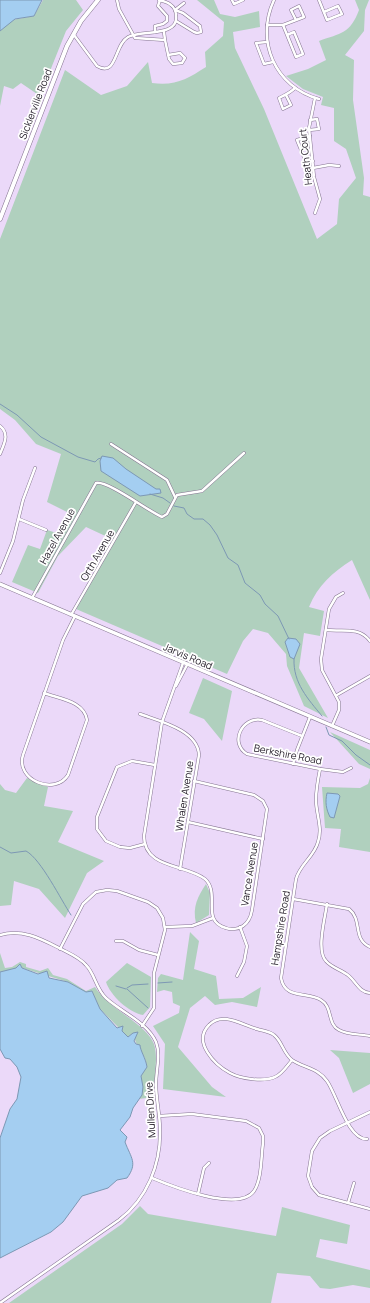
<svg xmlns="http://www.w3.org/2000/svg" width="370" height="1303" viewBox="0 0 370 1303" font-family="Manrope,sans-serif">
<style>
.green{fill:#b0d0be}
.water{fill:#a4cef1;stroke:#7d98b4}
.lines{fill:none;stroke-linecap:round;stroke-linejoin:round}
.stream{stroke:#7d98b4;stroke-width:1}
.minor-casing{stroke:#857591;stroke-width:3.5}
.tertiary-casing{stroke:#857591;stroke-width:4.5}
.secondary-casing{stroke:#857591;stroke-width:5}
.minor{stroke:#fff;stroke-width:2.5}
.tertiary{stroke:#fff;stroke-width:3.5}
.secondary{stroke:#fff;stroke-width:4}
.labels{text-anchor:middle;dominant-baseline:central;stroke-width:3.5;stroke-linejoin:round;paint-order:stroke}
.street-label{font-size:10px;fill:#211a26;stroke:#fff}
</style>
<rect width="100%" height="100%" fill="#ebd9f9"/>
<g class="green">
<polygon points="43,0 76,0 83,10 66,31 40,96 21,83 13,89 4,86 0,106 0,31 12,20 34,16"/>
<path d="M197,0H214L220,14L235,17L259,11L260,27L233,32L235,48L264,109L317,239L337,224L339,199L356,178L346,149L334,141V108L321,105L323,97L303,89L286,76L308,69L326,60L319,41C341,33 350,34 359,10L355,0H369L365,10L364,31L345,55L354,60L353,100L364,178L363,195L370,197V600L352,560C332,573 318,585 309,607L324,611L320,636L304,633L299,668L328,718L304,706L287,666L286,654L268,633L253,629L243,641L227,674L76,609L114,540L86,527L58,556L38,593L12,582L28,545L40,549L47,530L60,534L69,513L47,502L61,454L36,444L15,420L0,409V239L65,70L101,95L127,86L148,62L152,83C176,86 187,79 206,67L205,52L223,36L224,22Z"/>
<polygon points="203,678 232,691 222,741 204,719 189,713"/>
<polygon points="330,732 370,750 370,769 359,764"/>
<polygon points="27,778 48,787 44,806 73,811 58,842 104,861 87,873 65,918 39,889 14,881 11,905 0,906 0,784 5,790 16,793"/>
<polygon points="370,778 370,852 339,847 341,829 325,828 322,787 360,788 368,784"/>
<path d="M206,884L210,893L209,915L196,923C192,907 198,896 206,884Z"/>
<polygon points="190,932 199,941 194,969 216,976 219,999 243,998 261,987 257,1007 232,1002 215,1005 205,996 190,1008 178,1047 212,1087 226,1097 163,1089 165,1044 153,1026 179,1013 180,1006 173,1003 172,992 164,990 157,992 158,978 161,974 183,980"/>
<path d="M0,953L5,968L12,967L20,962L26,964V967L40,971L48,968L53,975L67,979L86,991L95,987C108,1009 146,1023 154,1044C159,1060 153,1080 154,1097L139,1099C146,1090 138,1083 141,1076C143,1072 145,1070 147,1067C145,1052 135,1047 133,1033L128,1037L100,1009L92,991L86,992L68,982L22,968L0,972Z"/>
<path d="M127,963L151,977L150,1007L143,1015C129,1013 110,995 106,982Z"/>
<polygon points="330,1050 370,1053 370,1084 353,1093 339,1058"/>
<polygon points="140,1206 148,1214 276,1236 282,1207 350,1225 347,1244 320,1239 316,1257 370,1270 370,1288 353,1285 330,1289 320,1288 310,1276 277,1273 271,1303 9,1303 122,1224"/>
</g>
<g class="water">
<polygon points="0,0 42,0 34,16 15,19 0,31"/>
<polygon points="102,456 113,458 126,469 156,489 160,489 161,493 140,496 101,471 100,461"/>
<polygon points="288,638 296,639 300,644 294,659 290,657 285,642"/>
<path d="M327,793L338,794L340,796L334,818L330,817C326,809 325,802 327,793Z"/>
<path d="M20,964L22,968L38,974L47,971L49,978L68,982L86,992L92,991L100,1009L117,1028L123,1026L122,1031L128,1037L133,1033L138,1032L134,1041L136,1044L140,1045C140,1050 146,1059 147,1067L141,1076L143,1087L142,1095L133,1108L130,1117L120,1130L127,1137L125,1142C131,1158 138,1163 127,1178L117,1180L108,1188L82,1196L63,1222L51,1232L0,1258V1138L10,1109L17,1099L21,1077L17,1067L10,1059L5,1058L0,1049V972L16,968Z"/>
</g>
<g class="lines">
<g class="stream">
<polyline points="0,404 17,415 41,437 78,457 95,462 98,459 101,458"/>
<polyline points="150,494 163,498 170,503"/>
<polyline points="174,506 184,508 187,514 194,519 203,519 210,525 217,535 228,558 238,565 245,583 260,595 265,604 278,616 289,639"/>
<path d="M294,659C293,683 308,699 322,716"/>
<polyline points="326,727 329,735 342,741 356,755 370,765"/>
<path d="M0,847L11,853L26,851C41,859 61,900 71,915"/>
<polyline points="158,983 172,982"/>
<polyline points="116,986 126,989"/>
<polyline points="127,988 132,985 148,984"/>
<polyline points="127,989 148,1008"/>
</g>
<g class="minor-casing">
<g id="minor">
<polyline points="117,0 119,9 135,38 165,40 169,59 173,64 182,63 185,58 180,53 168,55"/>
<polyline points="232,0 234,4 243,0"/>
<path d="M274,0C255,41 275,87 319,99"/>
<polyline points="319,0 327,20 342,14 338,6 324,12"/>
<polyline points="175,10 183,13 200,26 201,32 197,33 194,32 176,21"/>
<polyline points="175,10 184,3"/>
<polyline points="267,25 283,25 304,17 299,6 291,10 296,20"/>
<polyline points="283,25 296,57 303,54 294,32 287,35"/>
<polyline points="155,32 155,26 163,24 167,21 167,16 158,6 160,0"/>
<polyline points="164,32 165,40"/>
<path d="M74,35L97,66C117,78 114,45 128,37C141,30 179,37 176,16C176,12 174,7 171,5C168,2 163,1 159,0"/>
<polyline points="267,42 256,43 264,64 273,62"/>
<path d="M286,95L291,105L283,109L279,98C285,95 290,93 295,88"/>
<polyline points="309,130 319,129 317,119 310,120"/>
<polyline points="310,136 297,140 306,162 313,161"/>
<polyline points="313,168 329,165 339,166"/>
<polyline points="315,213 320,199 314,177 309,128 315,98"/>
<path d="M0,426C10,434 4,444 0,454"/>
<polyline points="111,444 167,480 175,497"/>
<polyline points="19,519 46,530"/>
<polyline points="0,573 13,541 23,500 35,468"/>
<path d="M32,598L96,483C107,480 148,511 162,517L167,514L177,495L202,491L244,453"/>
<polyline points="71,615 136,502"/>
<path d="M326,630C342,632 359,626 370,641"/>
<path d="M183,663L162,722L144,836C144,869 186,864 205,879C221,893 200,921 226,928C231,930 239,929 243,926C249,922 251,916 252,910L267,809L263,801L254,795L194,781"/>
<polyline points="176,686 187,665"/>
<path d="M44,693C60,699 84,701 87,720L68,775C55,796 15,780 23,755L63,640L75,616"/>
<polyline points="337,695 370,676"/>
<path d="M140,714C159,721 198,730 199,755L180,869"/>
<polyline points="332,726 339,710 339,702 322,670 321,659 329,609 336,597 343,593"/>
<path d="M302,736L262,720C242,716 229,743 247,754L320,769L343,772L351,768"/>
<polyline points="293,764 297,750 310,717"/>
<path d="M320,769C318,779 316,790 316,800C316,814 323,828 318,842C314,857 300,864 296,879L281,978C285,1000 307,991 321,1000C333,1007 327,1024 339,1030C348,1035 361,1034 370,1036"/>
<polyline points="188,822 263,839"/>
<polyline points="145,844 130,848 120,847 106,841 97,829 97,817 117,767 132,761 155,765"/>
<path d="M293,899L349,909C363,920 352,939 370,947"/>
<path d="M327,904C325,918 316,951 326,961C332,968 342,970 349,976C357,983 359,992 370,993"/>
<polyline points="166,927 192,926 213,918"/>
<path d="M0,935C23,928 43,940 63,950C71,954 80,958 86,965C95,974 96,989 106,998C121,1012 147,1022 156,1042C161,1055 156,1070 156,1084C156,1099 160,1114 160,1130C161,1164 147,1199 119,1220L0,1303"/>
<polyline points="116,941 123,941 139,950 158,955"/>
<polyline points="60,949 83,904 96,892 107,890 117,891 148,902 157,908 163,918 165,930 154,973 154,1008 142,1026"/>
<polyline points="237,976 244,962 247,946 240,927"/>
<path d="M292,1060C287,1066 282,1074 275,1077C264,1082 241,1079 230,1073C215,1065 192,1042 209,1025C222,1011 242,1025 257,1029C263,1031 269,1031 274,1035C282,1041 283,1053 292,1060C304,1068 318,1068 327,1081C337,1095 348,1140 367,1139"/>
<polyline points="370,1112 330,1131 320,1138 312,1151 308,1176 312,1187 319,1195 370,1209"/>
<path d="M152,1178C171,1186 239,1213 254,1191C262,1179 261,1157 263,1143V1136L259,1128L246,1121L192,1114L159,1116"/>
<polyline points="198,1194 204,1168 209,1163"/>
<polyline points="348,1203 354,1183"/>
</g>
</g>
<g class="tertiary-casing">
<polyline id="tertiary" points="0,584 370,742"/>
</g>
<g class="secondary-casing">
<polyline id="secondary" points="0,219 67,46 81,21 98,0"/>
</g>
<use href="#minor" class="minor"/>
<use href="#tertiary" class="tertiary"/>
<use href="#secondary" class="secondary"/>
</g>
<g class="labels">
<g class="street-label">
<text transform="translate(35 104) rotate(-69)">Sicklerville Road</text>
<text transform="translate(305 157) rotate(-96)">Heath Court</text>
<text transform="translate(57 536) rotate(-61)">Hazel Avenue</text>
<text transform="translate(97 555) rotate(-60)">Orth Avenue</text>
<text transform="translate(188 656) rotate(23)">Jarvis Road</text>
<text transform="translate(288 754) rotate(11)">Berkshire Road</text>
<text transform="translate(184 796) rotate(-81)">Whalen Avenue</text>
<text transform="translate(249 874) rotate(-81)">Vance Avenue</text>
<text transform="translate(280 928) rotate(-81)">Hampshire Road</text>
<text transform="translate(150 1110) rotate(-93)">Mullen Drive</text>
</g>
</g>
</svg>
